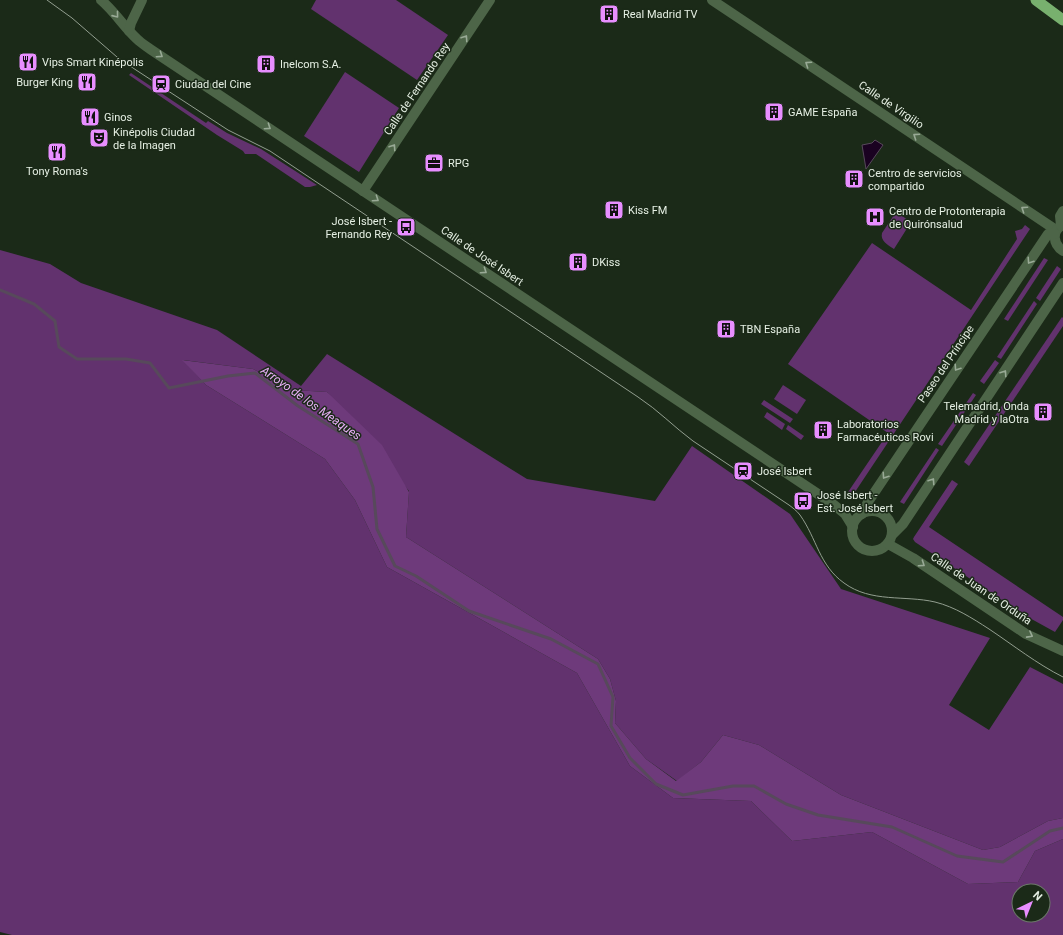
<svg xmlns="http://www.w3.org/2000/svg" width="1063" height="935" viewBox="0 0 1063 935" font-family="Roboto,sans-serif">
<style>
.green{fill:#62326e;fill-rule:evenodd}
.forest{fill:#6e3a7b}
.water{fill:#1a0221;stroke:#57495b}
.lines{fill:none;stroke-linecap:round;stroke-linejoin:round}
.stream{stroke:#57495b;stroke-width:3}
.minor{stroke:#4d6548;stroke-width:10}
.trunk{stroke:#78b06e;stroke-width:11}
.tram{stroke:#929e8f;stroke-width:1}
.oneway{stroke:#99aa96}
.labels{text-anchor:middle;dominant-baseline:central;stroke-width:3;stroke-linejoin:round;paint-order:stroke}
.poi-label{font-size:11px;fill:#e5efe3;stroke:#1b2a18;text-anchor:start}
.street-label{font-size:11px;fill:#e5efe3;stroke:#1b2a18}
.water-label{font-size:12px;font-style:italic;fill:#e8aef7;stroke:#1b2a18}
</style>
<rect width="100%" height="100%" fill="#1b2a18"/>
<g class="green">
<polygon points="316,0 396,0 448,35 417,80 311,9"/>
<polygon points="345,72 399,108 359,172 304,136"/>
<polygon points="131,73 206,123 208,121 227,133 261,149 317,185 310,187 305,187 256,154 245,154 243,151 217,135 129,75"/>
<path d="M896,212L911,222L894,249C888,245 880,241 882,233Z"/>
<polygon points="1025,225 1030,229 851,498 846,495 888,433 788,364 872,243 971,310 1017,239 1015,231 1022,229"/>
<path d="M0,250L50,264L81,283L217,330L301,386L327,354L527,479L655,501L692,446L790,514L841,589L990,638L949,705L989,730L1030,667L1063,684V818L1048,821L1000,847L983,850L841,795L759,745L723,735L701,762L677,781L646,759L615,723L616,701L610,679L598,659L406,537L409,491L327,392L293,390L253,369L183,360L206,385L325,459L355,500L387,567L577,673L630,766L673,798L751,801L792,841L872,832L968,884L1018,882L1035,851L1063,839V935H12L0,932ZM1019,891H1043V915H1019Z"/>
<polygon points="1044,258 1048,260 1008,321 1004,319"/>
<polygon points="1057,266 1061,269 1040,301 1036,298"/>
<polygon points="1034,301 1037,304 1001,359 997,357"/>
<polygon points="1062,317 1063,318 1063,326 969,466 964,462"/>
<polygon points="995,360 999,363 984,384 980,381"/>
<polygon points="783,385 806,400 797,414 774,399"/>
<polygon points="973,393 976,395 942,446 938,444"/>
<polygon points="764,400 793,419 790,423 761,404"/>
<polygon points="767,412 785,424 782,430 764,417"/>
<polygon points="788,425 804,436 801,440 786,429"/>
<polygon points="936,448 939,450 904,504 900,502"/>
<polygon points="952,480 958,484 929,527 1063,617 1063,620 1055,632 1026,616 915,542 913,539 914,537"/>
</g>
<polygon class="forest" points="182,360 253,369 293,390 327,392 382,445 409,492 406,537 598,659 610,679 616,701 615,723 646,759 676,781 701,762 723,735 759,745 841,795 983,850 1000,847 1048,821 1063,818 1063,839 1035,851 1018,882 968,884 872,832 792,841 751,801 673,798 630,766 577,673 387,567 355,500 325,459 206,385"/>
<polygon class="water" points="875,140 883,145 866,169 862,145 872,143"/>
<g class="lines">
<polyline class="stream" points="0,290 34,304 55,321 59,347 77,359 126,359 150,363 169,388 228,376 255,373 298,406 358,444 373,487 377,529 395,566 416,576 469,611 551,639 598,664 613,697 611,726 630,758 656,784 683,795 733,786 754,786 786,804 818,815 892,827 957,856 1003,862 1050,831 1063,828"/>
<g class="minor">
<path d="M101,0C115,12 124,27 137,39C141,43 146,46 150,49L833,504L845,514L853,527"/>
<polyline points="712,0 1056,230"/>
<polyline points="129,31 131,23 142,0"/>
<polyline points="363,191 490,0"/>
<path d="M1063,225C1051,231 1053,244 1063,251"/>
<polyline points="1061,226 1060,216 1063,211"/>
<circle cx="872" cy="531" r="20"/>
<polyline points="862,514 868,502 1048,234 1055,234"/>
<polyline points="892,535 903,524 1063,283"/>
<polyline points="888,544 913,558 1026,634 1063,651"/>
</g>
<polyline class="trunk" points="1036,0 1063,20"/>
<path class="tram" d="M47,0L72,18L117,57L136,70L228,130L270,151L638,397C658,410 674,427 693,441L789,505C793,508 797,511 800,515C817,539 819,565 844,583C871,603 905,595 935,602C955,607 972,618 989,629C1013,645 1037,664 1063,677"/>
</g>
<defs><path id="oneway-chevron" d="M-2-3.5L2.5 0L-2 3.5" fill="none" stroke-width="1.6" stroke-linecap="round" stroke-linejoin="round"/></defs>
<g class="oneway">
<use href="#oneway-chevron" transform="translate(116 15) rotate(51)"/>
<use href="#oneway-chevron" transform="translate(465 38) rotate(-56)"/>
<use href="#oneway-chevron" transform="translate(160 55) rotate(34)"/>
<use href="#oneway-chevron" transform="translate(808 64) rotate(-146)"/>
<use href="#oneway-chevron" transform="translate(268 127) rotate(34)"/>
<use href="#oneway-chevron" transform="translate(916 136) rotate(-146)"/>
<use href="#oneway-chevron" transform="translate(393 147) rotate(-56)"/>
<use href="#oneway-chevron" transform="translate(376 199) rotate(34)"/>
<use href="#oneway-chevron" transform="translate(1024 209) rotate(-146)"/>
<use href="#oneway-chevron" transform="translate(1030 261) rotate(124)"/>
<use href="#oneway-chevron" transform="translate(484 271) rotate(34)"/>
<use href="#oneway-chevron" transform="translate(957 368) rotate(124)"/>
<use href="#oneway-chevron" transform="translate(1004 373) rotate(-56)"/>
<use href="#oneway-chevron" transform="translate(885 476) rotate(124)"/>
<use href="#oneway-chevron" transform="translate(932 481) rotate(-56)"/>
<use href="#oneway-chevron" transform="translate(922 564) rotate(34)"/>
<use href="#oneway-chevron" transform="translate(1030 635) rotate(28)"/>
</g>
<defs>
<g id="building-square" transform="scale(1)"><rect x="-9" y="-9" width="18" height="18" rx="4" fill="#e88eff" stroke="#1b2a18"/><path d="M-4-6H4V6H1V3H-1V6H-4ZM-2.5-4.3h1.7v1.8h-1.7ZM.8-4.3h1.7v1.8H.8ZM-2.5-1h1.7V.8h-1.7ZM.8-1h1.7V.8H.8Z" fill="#111"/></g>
<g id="restaurant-square" transform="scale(1)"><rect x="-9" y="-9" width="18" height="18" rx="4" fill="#e88eff" stroke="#1b2a18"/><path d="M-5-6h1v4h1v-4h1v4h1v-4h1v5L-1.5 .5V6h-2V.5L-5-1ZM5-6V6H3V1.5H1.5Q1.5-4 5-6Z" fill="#111"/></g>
<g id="station-square" transform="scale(1)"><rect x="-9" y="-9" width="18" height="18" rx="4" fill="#e88eff" stroke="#1b2a18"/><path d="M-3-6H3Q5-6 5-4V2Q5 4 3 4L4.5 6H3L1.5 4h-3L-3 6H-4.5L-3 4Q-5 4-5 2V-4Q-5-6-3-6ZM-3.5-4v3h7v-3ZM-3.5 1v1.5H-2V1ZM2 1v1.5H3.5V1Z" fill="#111"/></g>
<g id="theatre-square" transform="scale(1)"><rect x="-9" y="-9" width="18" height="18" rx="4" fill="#e88eff" stroke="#1b2a18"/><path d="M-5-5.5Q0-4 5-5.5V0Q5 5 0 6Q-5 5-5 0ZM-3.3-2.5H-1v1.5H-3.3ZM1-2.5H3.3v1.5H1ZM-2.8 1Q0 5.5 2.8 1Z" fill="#111"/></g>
<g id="office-square" transform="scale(1)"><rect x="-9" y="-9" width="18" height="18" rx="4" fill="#e88eff" stroke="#1b2a18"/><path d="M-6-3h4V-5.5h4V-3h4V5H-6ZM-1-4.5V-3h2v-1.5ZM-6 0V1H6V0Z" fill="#111"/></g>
<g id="hospital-square" transform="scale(1)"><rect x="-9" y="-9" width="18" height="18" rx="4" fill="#e88eff" stroke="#1b2a18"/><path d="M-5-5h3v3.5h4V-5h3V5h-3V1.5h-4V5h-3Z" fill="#111"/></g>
<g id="bus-square" transform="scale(1)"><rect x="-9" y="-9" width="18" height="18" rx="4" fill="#e88eff" stroke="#1b2a18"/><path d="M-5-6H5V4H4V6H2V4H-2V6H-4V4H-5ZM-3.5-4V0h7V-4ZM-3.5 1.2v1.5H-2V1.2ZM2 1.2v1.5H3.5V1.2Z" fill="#111"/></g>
</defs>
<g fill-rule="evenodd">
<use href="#building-square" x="609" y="14"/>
<use href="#restaurant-square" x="28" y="62"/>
<use href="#building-square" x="266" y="64"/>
<use href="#restaurant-square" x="87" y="82"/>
<use href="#station-square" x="161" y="84"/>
<use href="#building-square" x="774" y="112"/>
<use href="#restaurant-square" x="90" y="117"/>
<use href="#theatre-square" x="99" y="138"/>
<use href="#restaurant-square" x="57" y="152"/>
<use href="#office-square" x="434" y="163"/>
<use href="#building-square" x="854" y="179"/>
<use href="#building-square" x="614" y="210"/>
<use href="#hospital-square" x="875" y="217"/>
<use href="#bus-square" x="406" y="227"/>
<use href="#building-square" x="578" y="262"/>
<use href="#building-square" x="726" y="329"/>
<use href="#building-square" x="1043" y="412"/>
<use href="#building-square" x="823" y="430"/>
<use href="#station-square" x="743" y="471"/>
<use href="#bus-square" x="803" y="501"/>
</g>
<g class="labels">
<g class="poi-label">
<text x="623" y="14">Real Madrid TV</text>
<text x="42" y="62">Vips Smart Kinépolis</text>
<text x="280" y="64">Inelcom S.A.</text>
<text x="73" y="82" text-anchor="end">Burger King</text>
<text x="175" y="84">Ciudad del Cine</text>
<text x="788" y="112">GAME España</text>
<text x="104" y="117">Ginos</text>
<text x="113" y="132">Kinépolis Ciudad<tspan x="113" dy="13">de la Imagen</tspan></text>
<text x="448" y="163">RPG</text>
<text x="57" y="171" text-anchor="middle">Tony Roma's</text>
<text x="868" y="173">Centro de servicios<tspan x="868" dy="13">compartido</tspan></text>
<text x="628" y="210">Kiss FM</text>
<text x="889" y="211">Centro de Protonterapia<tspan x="889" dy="13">de Quirónsalud</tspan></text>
<text x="392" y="221" text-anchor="end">José Isbert -<tspan x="392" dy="13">Fernando Rey</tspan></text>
<text x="592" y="262">DKiss</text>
<text x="740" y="329">TBN España</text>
<text x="1029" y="406" text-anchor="end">Telemadrid, Onda<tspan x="1029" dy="13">Madrid y laOtra</tspan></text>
<text x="837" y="424">Laboratorios<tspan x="837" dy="13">Farmacéuticos Rovi</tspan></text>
<text x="757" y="471">José Isbert</text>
<text x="817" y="495">José Isbert -<tspan x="817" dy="13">Est. José Isbert</tspan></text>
</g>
<g class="street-label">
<text transform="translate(417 89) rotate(-56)">Calle de Fernando Rey</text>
<text transform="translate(891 105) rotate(34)">Calle de Virgilio</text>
<text transform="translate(482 256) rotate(34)">Calle de José Isbert</text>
<text transform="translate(946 364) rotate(-56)">Paseo del Príncipe</text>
<text transform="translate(981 589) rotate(34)">Calle de Juan de Orduña</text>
</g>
<g class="water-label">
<text transform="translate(311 403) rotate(35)">Arroyo de los Meaques</text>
</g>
</g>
<g transform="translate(1031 903) rotate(43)"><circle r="19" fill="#1b2a18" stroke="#6c7969"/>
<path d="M0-3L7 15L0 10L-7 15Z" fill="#e88eff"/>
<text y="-6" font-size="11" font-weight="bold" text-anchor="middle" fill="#e5efe3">N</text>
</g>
</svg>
